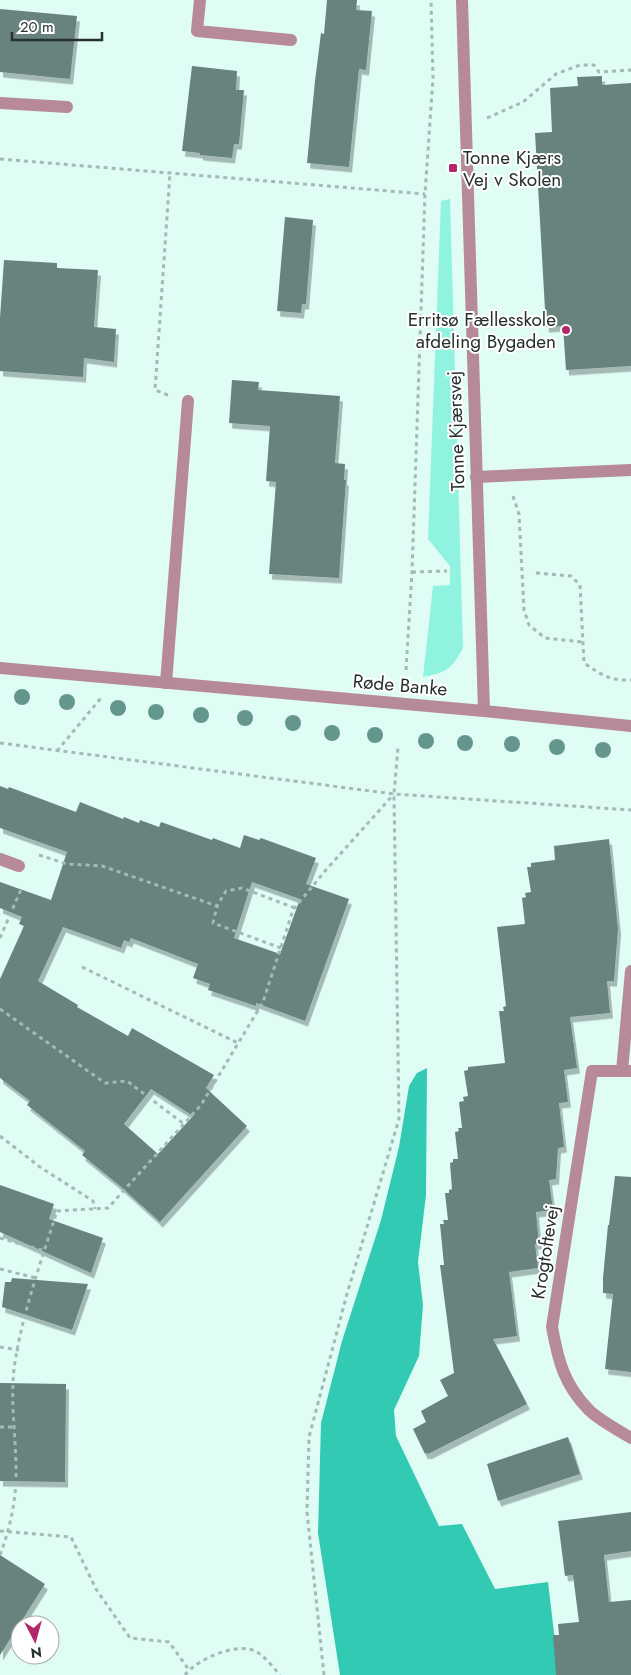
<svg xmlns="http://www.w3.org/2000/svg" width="631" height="1675" viewBox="0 0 631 1675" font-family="Jost,sans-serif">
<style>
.green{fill:#90f3e0}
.forest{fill:#33cab4}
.building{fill:#68827d;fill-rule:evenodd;filter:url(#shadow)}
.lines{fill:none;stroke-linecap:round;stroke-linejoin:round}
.path{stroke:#a3bab5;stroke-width:3;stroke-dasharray:4 4;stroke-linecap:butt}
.minor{stroke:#b68a99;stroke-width:12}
.tree{fill:#64968e}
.poi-dot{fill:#b0286a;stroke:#fff;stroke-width:2}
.labels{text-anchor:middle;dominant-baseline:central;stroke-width:4;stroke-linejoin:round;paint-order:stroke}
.poi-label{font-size:19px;fill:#26312e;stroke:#fff;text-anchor:start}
.street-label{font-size:19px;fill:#26312e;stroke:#fff}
</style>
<defs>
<filter id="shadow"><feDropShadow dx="3" dy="5.5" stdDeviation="0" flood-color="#0004"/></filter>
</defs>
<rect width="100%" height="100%" fill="#dffcf5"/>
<path class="green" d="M450,199L463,648C451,670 447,672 423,677L433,586L450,585V566L428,539L441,201Z"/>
<polygon class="forest" points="427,1068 426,1195 418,1262 423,1305 419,1356 394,1410 396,1436 439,1526 462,1524 495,1589 548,1582 559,1675 340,1675 318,1533 321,1423 342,1341 381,1220 399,1147 409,1086 417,1073"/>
<g class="building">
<polygon points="327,0 357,0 356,10 372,11 366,70 359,69 349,167 307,163 315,81 321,33 324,34"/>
<polygon points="0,9 77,16 70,79 0,72"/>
<polygon points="192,66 237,71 236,90 244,90 239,144 234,144 232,158 200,155 200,153 182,151"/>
<polygon points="602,76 602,85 631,83 631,366 566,370 563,326 546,327 535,133 552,132 550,88 578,86 577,77"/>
<polygon points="285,217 313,220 306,304 302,304 301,313 277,311"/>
<polygon points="4,260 57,263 57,268 98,270 94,327 116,329 114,362 84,358 83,377 0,371 0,318"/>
<polygon points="232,380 259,382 258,390 340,396 335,463 345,464 344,480 346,480 339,578 269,574 276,482 266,481 270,426 229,423"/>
<path d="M0,786L8,789L9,787L76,812L80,802L123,819L124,817L139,823L140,820L159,827L161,822L212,840L213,838L240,848L244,835L259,840L261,838L316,858L306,884L349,899L305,1021L256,1003V1006L208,990L210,984L193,978L198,964L131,938L129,942L124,940L121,948L63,927L38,981L78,1005L77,1007L128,1036L132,1028L214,1075L206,1088L247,1126L160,1222L120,1186L82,1155L85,1151L27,1105L30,1101L0,1078V979L24,926L19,924L22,917L0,908V882L51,900L67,852L0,828ZM252,882L300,899L280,954L234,938ZM151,1089L193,1116L158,1154L124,1124Z"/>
<polygon points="609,839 618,929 614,981 607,981 610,1013 570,1017 577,1068 564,1070 568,1102 559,1103 564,1147 558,1148 556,1179 549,1180 553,1210 536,1212 539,1244 535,1244 538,1268 509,1272 517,1336 493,1339 527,1404 428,1454 427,1453 425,1454 413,1429 426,1422 421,1411 448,1396 440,1380 454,1373 440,1265 444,1265 440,1224 444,1224 443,1220 448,1220 445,1193 449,1193 449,1190 452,1189 450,1163 453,1162 453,1159 458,1159 455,1132 459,1131 458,1128 462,1128 459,1102 464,1101 463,1097 468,1096 464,1071 468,1070 468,1067 505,1063 499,1011 504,1011 503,1007 506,1006 497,927 525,924 522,898 526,897 525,893 531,892 527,867 531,867 531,863 555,860 554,846"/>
<polygon points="615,1176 631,1177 631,1372 605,1369 613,1294 603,1293 603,1278 608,1225 609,1225"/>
<polygon points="0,1185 54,1204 49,1219 103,1238 91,1273 0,1232"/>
<polygon points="12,1278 88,1284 72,1330 2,1307 5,1282 11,1282"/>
<polygon points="0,1383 66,1384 65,1482 0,1481"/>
<polygon points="568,1437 580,1474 498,1501 487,1464"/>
<polygon points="631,1512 631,1551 604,1555 609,1602 631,1600 631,1675 556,1675 553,1635 559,1635 558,1624 579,1622 573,1575 565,1576 558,1521"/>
<polygon points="0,1555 45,1584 0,1655"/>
</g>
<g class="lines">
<g class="path">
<polyline points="487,118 523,102 556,74 580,65 594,65 599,72 631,70"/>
<polyline points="0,159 425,194"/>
<polyline points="168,395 155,390 170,173"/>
<polyline points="513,496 519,514 524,610 529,625 545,638 583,642"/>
<polyline points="412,572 447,571"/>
<path d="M536,573L571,576L580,585L584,663C600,674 610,681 631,680"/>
<polyline points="406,670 412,572 425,194 433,78 431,0"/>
<polyline points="0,743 394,794 631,810"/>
<polyline points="57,751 101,698"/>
<polyline points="39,855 67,864 102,866 217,906"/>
<polyline points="0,938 22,887"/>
<polyline points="281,948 213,923 217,906 226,891 242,888 295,908"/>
<polyline points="82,967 238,1043"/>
<polyline points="0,1009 105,1083 127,1081 184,1124"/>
<polyline points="0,1136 40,1167 93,1201 95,1209"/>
<polyline points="0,1238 45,1251"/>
<polyline points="0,1269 36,1278"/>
<polyline points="0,1347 19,1350"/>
<polyline points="0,1427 14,1427"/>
<polyline points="0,1531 71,1537 96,1589 130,1638 169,1642 189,1670"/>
<path d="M0,1555C9,1531 15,1506 16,1480C17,1444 10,1406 14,1369C21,1317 41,1262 57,1211L108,1208L201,1105L263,1002L293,910L325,871L394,794"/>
<path d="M185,1675C197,1659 238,1641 257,1652C266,1658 273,1667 280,1675"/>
<polyline points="324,1675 307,1512 309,1437 347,1294 399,1119 394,794 398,747"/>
</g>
<g class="minor">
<polyline points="200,0 197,31 291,40"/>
<polyline points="462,0 484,711"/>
<polyline points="0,103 67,107"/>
<polyline points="476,477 631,470"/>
<polyline points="0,668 484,711 631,726"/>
<polyline points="166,683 188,401"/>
<polyline points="0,859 19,866"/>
<polyline points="622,1071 631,971"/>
<path d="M631,1071H592L552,1327C558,1360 564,1385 589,1410C599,1420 618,1430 631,1438"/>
</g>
</g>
<g class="tree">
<circle cx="22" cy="697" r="8"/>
<circle cx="67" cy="702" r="8"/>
<circle cx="118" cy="708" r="8"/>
<circle cx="156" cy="712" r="8"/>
<circle cx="201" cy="715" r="8"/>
<circle cx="245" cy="718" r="8"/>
<circle cx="293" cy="723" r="8"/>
<circle cx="332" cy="733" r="8"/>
<circle cx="375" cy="735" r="8"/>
<circle cx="426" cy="741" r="8"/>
<circle cx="465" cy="743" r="8"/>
<circle cx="512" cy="744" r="8"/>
<circle cx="557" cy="747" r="8"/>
<circle cx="603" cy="750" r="8"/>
</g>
<g class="poi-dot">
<rect x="448" y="163" width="10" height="10" rx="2.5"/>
<circle cx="566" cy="330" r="5"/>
</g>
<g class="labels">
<g class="poi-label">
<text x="463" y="157">Tonne Kjærs<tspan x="463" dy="22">Vej v Skolen</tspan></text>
<text x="556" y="319" text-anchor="end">Erritsø Fællesskole<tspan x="556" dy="22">afdeling Bygaden</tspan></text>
</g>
<g class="street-label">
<text transform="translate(456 431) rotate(-92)">Tonne Kjærsvej</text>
<text transform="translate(400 685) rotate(5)">Røde Banke</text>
<text transform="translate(545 1252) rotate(-81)">Krogtoftevej</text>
</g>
</g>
<g transform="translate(35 1640) rotate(174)"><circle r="24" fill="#ffffff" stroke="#a8adab"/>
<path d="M0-4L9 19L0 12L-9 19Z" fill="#b0286a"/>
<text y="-8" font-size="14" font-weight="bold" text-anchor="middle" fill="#26312e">N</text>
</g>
<path d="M12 32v8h90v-8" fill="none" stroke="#26312e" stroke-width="2.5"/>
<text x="20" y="32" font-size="15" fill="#26312e" stroke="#ffffff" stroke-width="4" paint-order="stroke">20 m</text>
</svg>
